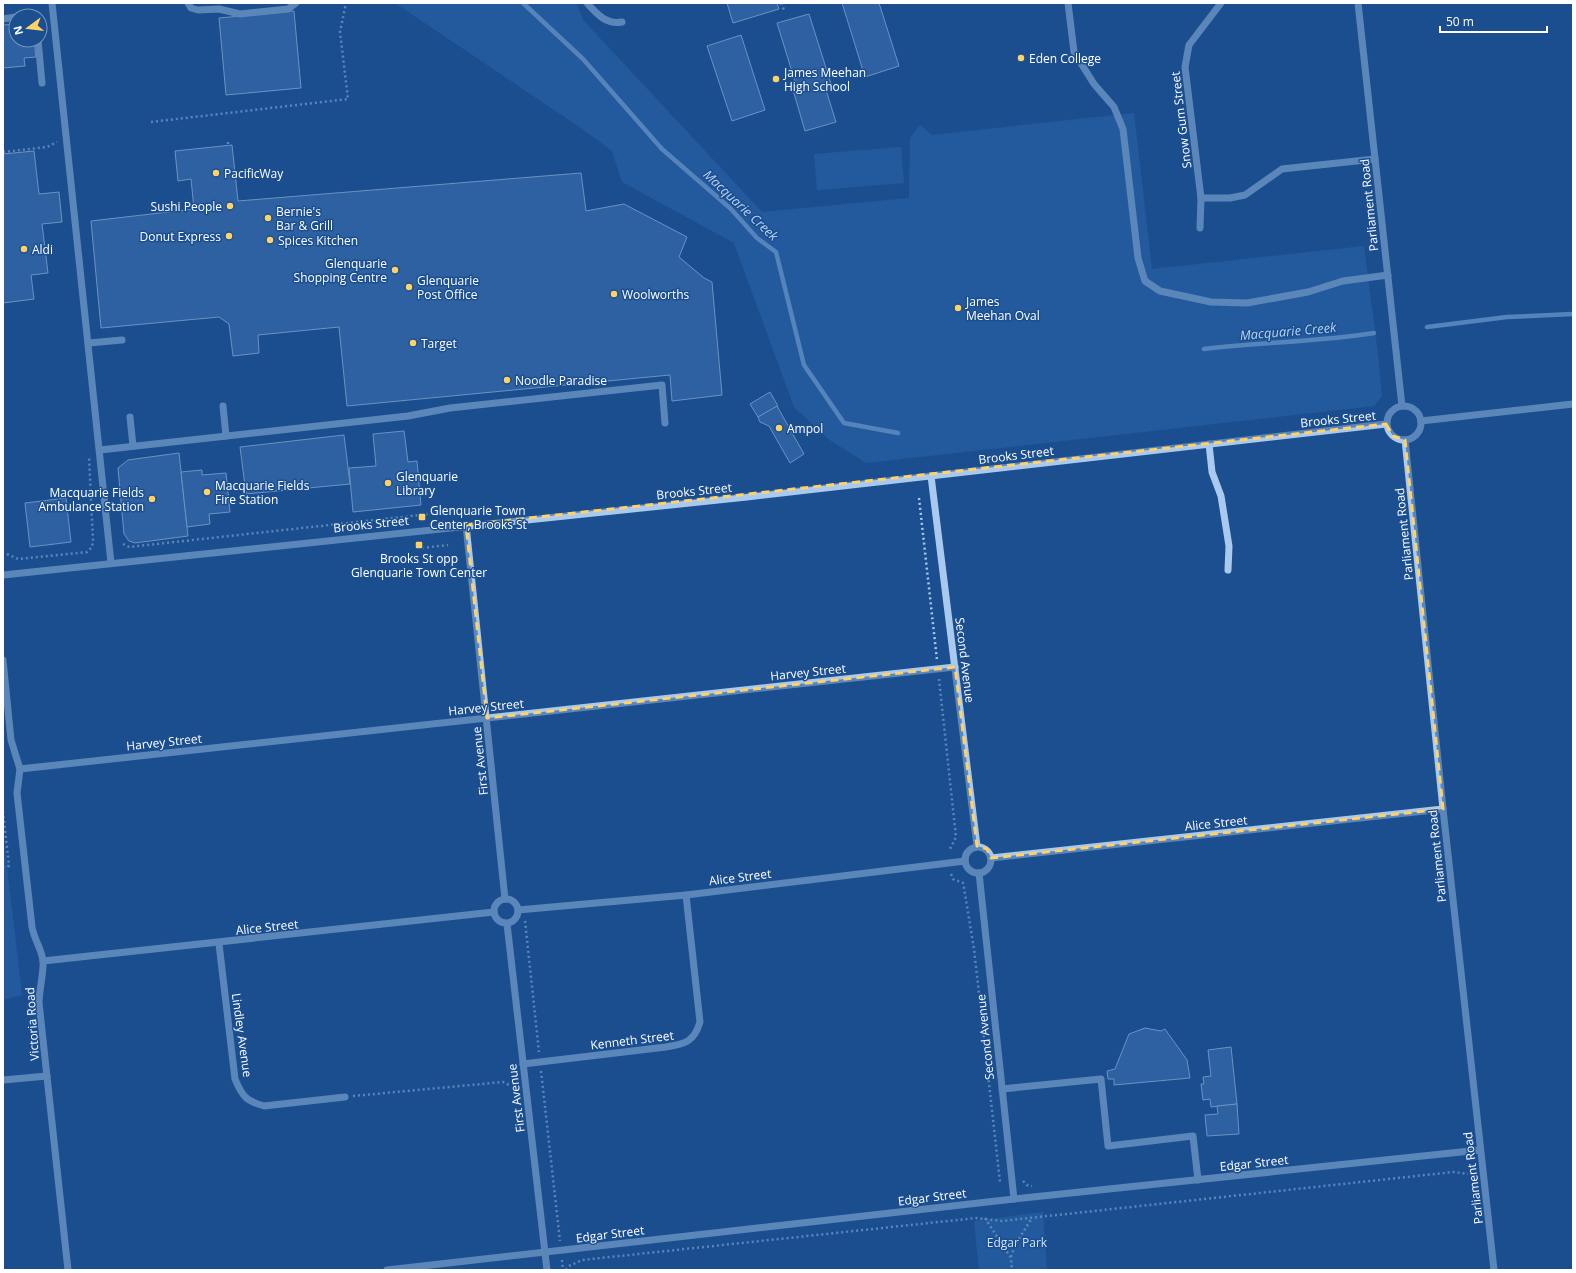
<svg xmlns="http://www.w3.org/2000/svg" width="1576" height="1273" viewBox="0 0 1576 1273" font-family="'Open Sans',sans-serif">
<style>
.green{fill:#2e69ad}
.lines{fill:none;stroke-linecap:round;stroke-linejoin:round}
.stream{stroke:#9cc4f0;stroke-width:4.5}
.building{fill:#4478b7;stroke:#cfe3fa}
.path{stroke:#a9c9ee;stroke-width:2.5;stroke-dasharray:2 3;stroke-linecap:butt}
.minor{stroke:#a9c9ee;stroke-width:7}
.marked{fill:none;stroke:#ffd166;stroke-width:3;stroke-dasharray:8 5;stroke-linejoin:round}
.poi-dot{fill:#ffd166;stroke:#1b4f8f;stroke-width:1.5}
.labels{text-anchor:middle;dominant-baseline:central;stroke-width:3;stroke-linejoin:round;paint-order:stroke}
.poi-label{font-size:12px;fill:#fff;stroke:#1b4f8f;text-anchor:start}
.street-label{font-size:12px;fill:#fff;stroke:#1b4f8f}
.park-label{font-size:12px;fill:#cfe3fa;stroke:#1b4f8f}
.water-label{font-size:13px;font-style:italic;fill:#b5d3f5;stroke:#1b4f8f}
</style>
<rect width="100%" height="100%" fill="#1b4f8f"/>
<g class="green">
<path d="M395,3H576L584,21L762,212L909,198L910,138L920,125L932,135L1134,113L1152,269L1364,246C1370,296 1378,346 1382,396L1374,406L866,463L828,439L794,407L734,243L622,182L612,151L584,130Z"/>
<polygon points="901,147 904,183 817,190 814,154"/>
<polygon points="3,833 22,995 3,1000"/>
<polygon points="1043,1212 1047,1270 979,1270 974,1221"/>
</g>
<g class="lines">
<g class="stream">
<polyline points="523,3 583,59 662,149 731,209 757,238 776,252 804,365 844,423 898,433"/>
<polyline points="1427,327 1507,317 1573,314"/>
<path d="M1204,349C1261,342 1318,342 1374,333"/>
</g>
</g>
<g class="building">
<polygon points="727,3 777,3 779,9 733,23"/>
<polygon points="842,3 879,3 899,66 865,77"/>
<polygon points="294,11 301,88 226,95 219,18"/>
<polygon points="809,14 832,87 826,90 836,122 805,131 793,90 797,88 777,23"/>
<polygon points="16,24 16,40 34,40 36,57 24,58 25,66 3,68 3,25"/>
<polygon points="741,35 765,110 732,121 707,46"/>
<polygon points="232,145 238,201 581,173 586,211 624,204 687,237 679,257 704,278 712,282 722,395 672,401 670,375 347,406 339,327 258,335 259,353 233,356 229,324 219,317 101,328 91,221 194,209 191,179 178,181 175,151"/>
<polygon points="34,151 39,194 59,192 62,222 42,224 48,273 31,275 34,299 3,303 3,154"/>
<polygon points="770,392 778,406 758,417 750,404"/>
<polygon points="777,406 804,454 790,463 769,426 760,422 758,417"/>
<polygon points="404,431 408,462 417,461 421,505 353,512 349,468 376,466 373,434"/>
<polygon points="344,435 350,484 246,494 240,447"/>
<polygon points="179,453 188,536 135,543 129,541 124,534 118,468 128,460"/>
<polygon points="202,470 202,475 226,473 230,512 209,514 210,524 187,527 181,472"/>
<polygon points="66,498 71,542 30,547 25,503"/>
<polygon points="1145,1028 1161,1031 1165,1029 1187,1060 1190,1078 1114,1085 1114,1079 1108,1079 1107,1071 1115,1069 1129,1034"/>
<polygon points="1231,1047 1237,1104 1211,1107 1210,1099 1203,1100 1201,1084 1204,1084 1203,1077 1211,1076 1208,1050"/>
<polygon points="1237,1104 1239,1134 1207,1136 1205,1115 1218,1114 1217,1106"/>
</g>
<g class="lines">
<g class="path">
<polyline points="781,3 784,10"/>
<polyline points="151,122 348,99 340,32 346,3"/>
<polyline points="228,142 228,145"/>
<polyline points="3,152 47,147 57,142"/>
<polyline points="919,498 937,660"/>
<polyline points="123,544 129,547 484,508"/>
<polyline points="422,548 448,545"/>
<polyline points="7,554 18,559 87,552 92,547 93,540 89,457"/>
<polyline points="939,679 956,837 949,851"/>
<polyline points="3,811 9,866 3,867"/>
<polyline points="951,874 953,879 963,883 964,888 974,949 1000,1182"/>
<polyline points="525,921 539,1052"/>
<polyline points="541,1071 560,1241"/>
<polyline points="353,1096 503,1082 511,1086"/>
<polyline points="1023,1181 1027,1185 1032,1186"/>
<polyline points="985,1218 1011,1258 1012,1270"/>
<polyline points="1011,1257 1015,1245 1032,1218"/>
<polyline points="562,1260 563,1270"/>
<polyline points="566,1270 569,1266 582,1260 976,1218 1002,1221 1453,1172 1468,1174"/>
</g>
<g class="minor">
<polyline points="52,3 111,563"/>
<polyline points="188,3 191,8 198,10 219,9 240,14 288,9 296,3"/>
<path d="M587,3C597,14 606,25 622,22"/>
<polyline points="1068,3 1074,52 1094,84 1114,107 1123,129 1138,258 1145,281 1160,291 1211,302 1247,303 1308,292 1343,281 1388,275"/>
<polyline points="1358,3 1402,406"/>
<polyline points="24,16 28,16"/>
<polyline points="3,19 16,17"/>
<polyline points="38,40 42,83"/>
<polyline points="1201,198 1230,198 1245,195 1282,169 1375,159"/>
<polyline points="1200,228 1201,198 1185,67 1189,45 1221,3"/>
<polyline points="89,343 122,340"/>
<circle cx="1404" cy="423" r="17"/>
<polyline points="223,406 226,436"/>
<polyline points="130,417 133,446"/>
<polyline points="1421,421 1573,404"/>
<polyline points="1405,440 1443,809 1494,1270"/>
<polyline points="1209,444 1212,472 1221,496 1229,546 1228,570"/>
<polyline points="100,450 408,416 450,408 662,385 665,423"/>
<polyline points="931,476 977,846"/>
<polyline points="466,525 505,899"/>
<polyline points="3,575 747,497 1386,424"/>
<path d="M3,660L11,740L20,769L17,793L32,927C34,939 42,950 43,961C44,971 39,991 39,1003L68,1270"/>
<polyline points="20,769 955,667"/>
<circle cx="978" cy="860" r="13"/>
<polyline points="991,858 1443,809"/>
<polyline points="979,873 1014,1199"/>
<circle cx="506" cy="911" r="12"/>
<polyline points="518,910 686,895 965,861"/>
<polyline points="507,924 547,1270"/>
<path d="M219,944L235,1079C242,1096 246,1101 264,1106L345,1097"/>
<polyline points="43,961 494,912"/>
<path d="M523,1064L666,1047C685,1044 694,1042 700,1022L686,895"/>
<polyline points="3,1080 47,1076"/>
<polyline points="1002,1089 1101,1079 1108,1146 1193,1136 1198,1180"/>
<polyline points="387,1270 1014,1199 1480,1150"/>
</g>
</g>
<path d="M0 0H1576V1273H0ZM1386,424L1393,436L1405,440L1443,809L991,858L987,849L977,846L955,667L487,718L466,525Z" fill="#1b4f8f" fill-opacity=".55" fill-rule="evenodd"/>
<path class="marked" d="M1386,424L1393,436L1405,440L1443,809L991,858L987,849L977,846L955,667L487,718L466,525Z"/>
<g class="poi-dot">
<circle cx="1021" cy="58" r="4"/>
<circle cx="776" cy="79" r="4"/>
<circle cx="216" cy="173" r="4"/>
<circle cx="230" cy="206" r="4"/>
<circle cx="268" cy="218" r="4"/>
<circle cx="229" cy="236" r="4"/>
<circle cx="270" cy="240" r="4"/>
<circle cx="24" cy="249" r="4"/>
<circle cx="395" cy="270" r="4"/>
<circle cx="409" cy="287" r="4"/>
<circle cx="614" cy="294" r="4"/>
<circle cx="958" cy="308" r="4"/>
<circle cx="413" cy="343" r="4"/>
<circle cx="507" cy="380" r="4"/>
<circle cx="779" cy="428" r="4"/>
<circle cx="388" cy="483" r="4"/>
<circle cx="207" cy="492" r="4"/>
<circle cx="152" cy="499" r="4"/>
<rect x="418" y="513" width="8" height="8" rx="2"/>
<rect x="415" y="541" width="8" height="8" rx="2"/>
</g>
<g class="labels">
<g class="poi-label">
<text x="1029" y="58">Eden College</text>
<text x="784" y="72">James Meehan<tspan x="784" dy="14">High School</tspan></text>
<text x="224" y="173">PacificWay</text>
<text x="222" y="206" text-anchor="end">Sushi People</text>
<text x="276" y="211">Bernie's<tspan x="276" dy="14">Bar &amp; Grill</tspan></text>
<text x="221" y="236" text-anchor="end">Donut Express</text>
<text x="278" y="240">Spices Kitchen</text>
<text x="32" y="249">Aldi</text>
<text x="387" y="263" text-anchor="end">Glenquarie<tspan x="387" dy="14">Shopping Centre</tspan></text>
<text x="417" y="280">Glenquarie<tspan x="417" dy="14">Post Office</tspan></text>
<text x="622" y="294">Woolworths</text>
<text x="966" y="301">James<tspan x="966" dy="14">Meehan Oval</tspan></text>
<text x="421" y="343">Target</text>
<text x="515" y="380">Noodle Paradise</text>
<text x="787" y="428">Ampol</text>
<text x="396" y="476">Glenquarie<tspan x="396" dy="14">Library</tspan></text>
<text x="215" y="485">Macquarie Fields<tspan x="215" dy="14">Fire Station</tspan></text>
<text x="144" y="492" text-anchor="end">Macquarie Fields<tspan x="144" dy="14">Ambulance Station</tspan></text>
<text x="430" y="510">Glenquarie Town<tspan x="430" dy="14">Center, Brooks St</tspan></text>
<text x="419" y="558" text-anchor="middle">Brooks St opp<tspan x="419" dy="14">Glenquarie Town Center</tspan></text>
</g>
<g class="street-label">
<text transform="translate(1181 120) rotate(-97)">Snow Gum Street</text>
<text transform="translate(1369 205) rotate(-96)">Parliament Road</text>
<text transform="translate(1338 419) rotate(-6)">Brooks Street</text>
<text transform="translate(1016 455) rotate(-7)">Brooks Street</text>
<text transform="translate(694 491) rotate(-6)">Brooks Street</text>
<text transform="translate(371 524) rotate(-6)">Brooks Street</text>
<text transform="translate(1404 534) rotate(-96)">Parliament Road</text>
<text transform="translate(965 660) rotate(83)">Second Avenue</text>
<text transform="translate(808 672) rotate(-6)">Harvey Street</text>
<text transform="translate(486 707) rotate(-6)">Harvey Street</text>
<text transform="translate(164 742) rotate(-6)">Harvey Street</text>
<text transform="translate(480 761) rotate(-96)">First Avenue</text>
<text transform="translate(1216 823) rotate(-6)">Alice Street</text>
<text transform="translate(1437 856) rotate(-96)">Parliament Road</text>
<text transform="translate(740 877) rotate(-7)">Alice Street</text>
<text transform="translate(267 927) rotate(-6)">Alice Street</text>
<text transform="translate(32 1024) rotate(-94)">Victoria Road</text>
<text transform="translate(242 1035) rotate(82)">Lindley Avenue</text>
<text transform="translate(985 1037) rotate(-96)">Second Avenue</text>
<text transform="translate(632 1040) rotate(-7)">Kenneth Street</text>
<text transform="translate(516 1098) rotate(-97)">First Avenue</text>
<text transform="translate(1254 1163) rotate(-6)">Edgar Street</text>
<text transform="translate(1473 1178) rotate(-97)">Parliament Road</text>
<text transform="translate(932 1197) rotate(-7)">Edgar Street</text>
<text transform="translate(610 1234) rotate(-7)">Edgar Street</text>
</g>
<g class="park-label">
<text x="1017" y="1242">Edgar Park</text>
</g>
<g class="water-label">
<text transform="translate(741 205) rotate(43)">Macquarie Creek</text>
<text transform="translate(1288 331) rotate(-5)">Macquarie Creek</text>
</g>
</g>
<rect width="1576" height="1273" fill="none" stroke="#ffffff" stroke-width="8"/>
<g transform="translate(28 28) rotate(255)"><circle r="19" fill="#1b4f8f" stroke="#7695bc"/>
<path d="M0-3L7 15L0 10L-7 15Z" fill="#ffd166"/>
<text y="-6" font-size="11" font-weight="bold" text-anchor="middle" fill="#ffffff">N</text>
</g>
<path d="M1440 26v6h107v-6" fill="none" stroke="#ffffff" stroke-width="2"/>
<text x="1446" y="26" font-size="12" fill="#ffffff" stroke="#1b4f8f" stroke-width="3" paint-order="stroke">50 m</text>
</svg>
